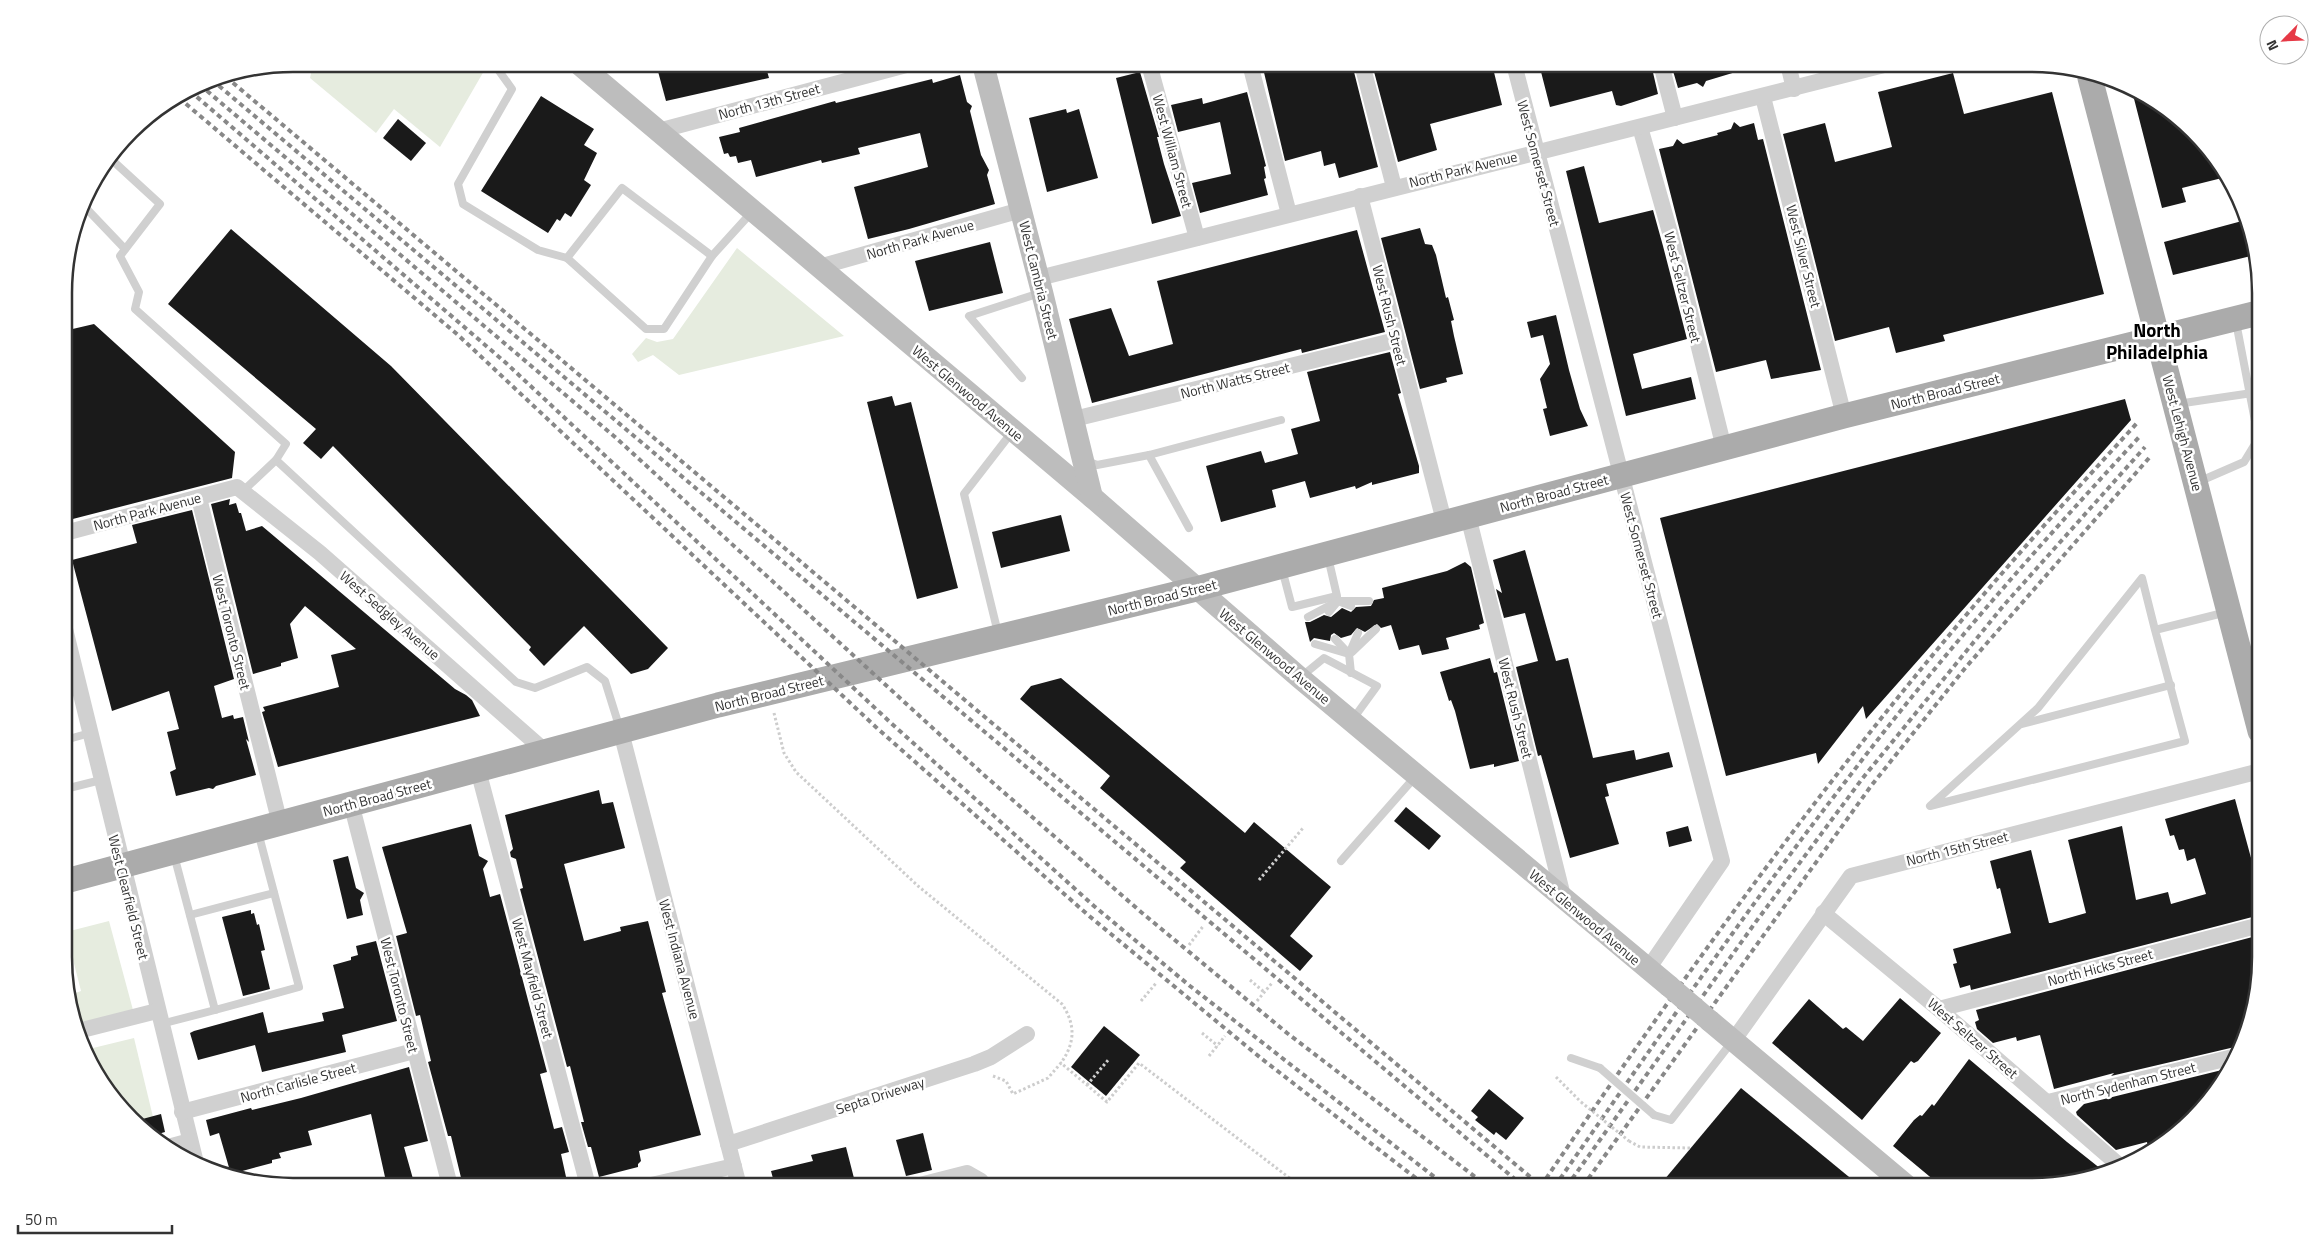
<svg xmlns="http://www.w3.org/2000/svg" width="2324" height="1250" viewBox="0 0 2324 1250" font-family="'Titillium Web',sans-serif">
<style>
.green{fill:#e6ecdf}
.building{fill:#1a1a1a}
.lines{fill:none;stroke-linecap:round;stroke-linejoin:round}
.path{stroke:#cdcdcd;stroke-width:3;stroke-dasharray:2.5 2.5;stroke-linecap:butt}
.lane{stroke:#d0d0d0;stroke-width:8}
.street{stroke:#d0d0d0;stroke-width:16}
.secondary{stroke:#bdbdbd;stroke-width:22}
.primary{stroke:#ababab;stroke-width:25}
.rail{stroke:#888;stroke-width:4;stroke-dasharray:5 4;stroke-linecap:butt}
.path-bridge{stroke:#cdcdcd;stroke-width:3;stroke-dasharray:2.5 2.5;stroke-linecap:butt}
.lane-bridge{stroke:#d0d0d0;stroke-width:8}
.secondary-bridge{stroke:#bdbdbd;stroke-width:22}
.labels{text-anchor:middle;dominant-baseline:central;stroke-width:5;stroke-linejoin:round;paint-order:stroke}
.street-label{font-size:14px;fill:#333;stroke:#fff}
.district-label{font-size:19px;font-weight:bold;fill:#000;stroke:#fff}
.rim{fill:none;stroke:#333;stroke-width:2.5}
</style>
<rect width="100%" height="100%" fill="#fff"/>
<g class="green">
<polygon points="313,64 488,64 440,147 394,109 376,133 310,78"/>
<polygon points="737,248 844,336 679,375 653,355 638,362 632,354 646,338 657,342 673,339"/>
<polygon points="109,921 133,1010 81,1024 73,994 81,991 66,932"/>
<polygon points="134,1038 153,1117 135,1121 103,1084 89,1049"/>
</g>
<g class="building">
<polygon points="656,64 765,64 769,78 666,101"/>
<polygon points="1262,64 1352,64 1378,167 1339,178 1335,163 1324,166 1321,151 1285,161"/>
<polygon points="1372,64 1492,64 1502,105 1430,124 1437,150 1398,162"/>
<polygon points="1539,64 1651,64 1658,94 1621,106 1616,105 1612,91 1550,107"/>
<polygon points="1671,64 1748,64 1749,68 1706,81 1703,87 1697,83 1678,88"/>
<polygon points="1140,72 1159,137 1157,137 1164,164 1181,216 1152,224 1116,78"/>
<polygon points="1953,73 1964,114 2052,92 2104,294 1943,335 1945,341 1896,353 1889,327 1835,341 1783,134 1825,123 1835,162 1892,147 1878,92"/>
<polygon points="960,75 967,102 972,106 970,111 981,155 989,170 987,175 995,204 909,229 868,239 854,187 928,167 920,133 858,148 860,154 822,163 821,160 756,177 751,160 738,163 736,156 730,157 728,153 724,154 719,137 740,132 739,128 835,101 836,103 932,79 933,83"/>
<polygon points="2131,87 2182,121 2221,166 2226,177 2182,188 2186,202 2162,208"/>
<polygon points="1247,92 1266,166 1264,167 1266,178 1264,179 1268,195 1200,213 1192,183 1231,174 1220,122 1178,132 1171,105 1202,98 1203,104"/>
<polygon points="541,96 594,129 584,145 597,153 584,180 591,185 571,217 565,213 560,221 557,219 548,233 481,191"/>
<polygon points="1066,109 1067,113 1079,109 1098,178 1047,192 1029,118"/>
<polygon points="398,119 426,143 411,161 383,138"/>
<polygon points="1734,122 1740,127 1754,123 1758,140 1763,139 1821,370 1771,379 1766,360 1716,372 1659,149 1673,146 1677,139 1683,144 1718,135 1717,133 1731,129"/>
<polygon points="1584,166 1599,223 1653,210 1663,246 1687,339 1633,354 1642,389 1691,377 1696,399 1626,416 1566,171"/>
<polygon points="2242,221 2255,255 2173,275 2164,242"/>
<polygon points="1420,228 1425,244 1432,245 1436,255 1446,298 1448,297 1454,320 1451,321 1454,336 1463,374 1446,378 1447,382 1420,389 1381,238"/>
<polygon points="231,229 391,366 668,648 648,669 631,674 584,626 544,666 529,650 531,647 333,446 321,459 303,443 316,429 168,304"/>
<polygon points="1357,230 1385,332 1302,353 1301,349 1092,403 1069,319 1111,308 1129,356 1173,344 1157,281"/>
<polygon points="990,242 1003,293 929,311 915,261"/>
<polygon points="1556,315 1569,370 1580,409 1588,426 1550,436 1543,409 1547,408 1540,379 1550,364 1543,335 1531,338 1527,322"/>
<polygon points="94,324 235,452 232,478 65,521 65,458 70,456 65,434 64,331"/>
<polygon points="1390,352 1401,393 1398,394 1419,466 1419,473 1372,485 1372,482 1356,489 1355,486 1310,498 1305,481 1272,490 1276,507 1221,522 1206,466 1261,451 1265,463 1298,454 1291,429 1320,421 1307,372"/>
<polygon points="892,396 895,406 911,402 958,588 917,599 867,402"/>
<polygon points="2125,399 2131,420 1866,719 1863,706 1818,764 1816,753 1726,776 1660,518"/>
<polygon points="230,499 229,505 236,503 239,513 241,513 246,531 262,526 455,689 466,695 472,700 480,716 278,767 262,712 265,711 263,707 339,687 331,655 356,649 305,606 290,624 298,658 281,663 281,666 253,674 211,504"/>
<polygon points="192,510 234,679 214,686 222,718 233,715 234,719 243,717 249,742 246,739 256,775 216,786 213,789 209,788 176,796 170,772 176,769 167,732 179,729 169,691 112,711 72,560 137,543 132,525"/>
<polygon points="1061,515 1070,551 1001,568 992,532"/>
<polygon points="1525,550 1556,661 1568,658 1593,758 1634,750 1636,760 1669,752 1673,767 1606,784 1609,796 1605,797 1619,844 1570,858 1541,755 1538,756 1516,667 1538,661 1525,613 1504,618 1496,589 1502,593 1493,560"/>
<polygon points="1465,562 1471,567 1484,623 1479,625 1480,629 1446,638 1449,649 1422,655 1419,645 1399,650 1391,625 1381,628 1377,624 1365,632 1357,628 1351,635 1341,638 1334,633 1331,635 1330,641 1314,638 1310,642 1305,622 1310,622 1324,615 1331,617 1342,608 1351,612 1356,607 1371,606 1374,600 1384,598 1382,588 1447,571"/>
<polygon points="1490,658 1494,673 1497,672 1519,761 1494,767 1494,764 1470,769 1455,711 1451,700 1449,701 1440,672"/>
<polygon points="1061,678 1245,833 1254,822 1331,887 1290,936 1313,956 1300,971 1180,868 1186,862 1100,788 1110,776 1020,699 1031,686"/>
<polygon points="599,790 602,804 613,802 625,848 564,864 584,941 621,931 620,927 648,921 666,992 662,993 701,1135 639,1151 641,1161 638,1164 638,1167 599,1177 591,1147 588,1147 581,1122 584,1122 570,1066 567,1067 520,889 523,888 516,859 511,857 510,852 513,849 505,815"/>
<polygon points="2235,799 2260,891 2260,915 1971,990 1970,985 1960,988 1953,964 1957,963 1953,949 2011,933 2000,888 1997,889 1990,861 2031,850 2049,923 2051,923 2086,913 2068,840 2122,826 2136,900 2168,892 2171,904 2206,894 2195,858 2187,861 2184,849 2179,850 2174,835 2170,836 2165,819"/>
<polygon points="1406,807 1441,836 1429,850 1394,821"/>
<polygon points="471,824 479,856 488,861 483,869 490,897 500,894 547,1072 540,1074 554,1129 562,1127 569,1152 561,1154 568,1186 463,1186 451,1136 448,1136 428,1062 431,1061 420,1015 416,1016 396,936 407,933 382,847"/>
<polygon points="1688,826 1692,841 1669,847 1666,832"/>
<polygon points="348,856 356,888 364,893 360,900 363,915 347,919 333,860"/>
<polygon points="251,910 251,914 254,913 257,925 259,924 265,950 261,951 270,989 243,996 222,917"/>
<polygon points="2260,935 2260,957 2239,1046 2111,1076 2114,1073 2054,1089 2040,1035 2017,1041 2016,1037 1993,1043 1977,1029 1975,1022 1979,1020 1976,1010"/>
<polygon points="376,941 397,1021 342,1035 346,1052 262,1072 255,1045 198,1060 190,1033 194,1031 263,1012 268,1033 324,1021 322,1013 344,1008 333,965 351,960 351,957 358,955 356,946"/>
<polygon points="1900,998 1941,1033 1918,1061 1914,1063 1911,1061 1862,1120 1772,1043 1809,999 1843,1029 1846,1027 1863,1041"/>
<polygon points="1104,1026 1140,1055 1106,1096 1071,1067"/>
<polygon points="1969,1059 2067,1142 2106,1173 2045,1186 1941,1186 1893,1146 1914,1120 1920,1115 1922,1116 1932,1104 1934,1106"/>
<polygon points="409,1067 428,1141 404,1147 415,1186 387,1186 371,1114 308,1131 312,1145 279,1153 281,1158 272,1160 272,1163 235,1173 230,1171 219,1133 210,1136 206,1120 251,1108 252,1110 301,1098"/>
<polygon points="2230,1068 2203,1108 2158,1148 2149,1152 2147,1142 2116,1150 2077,1115 2076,1112 2084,1104"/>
<polygon points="1741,1088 1860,1186 1659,1186"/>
<polygon points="1489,1089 1524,1118 1506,1140 1496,1132 1494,1135 1475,1120 1478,1117 1471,1111"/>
<polygon points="161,1114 165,1132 151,1136 135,1121"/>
<polygon points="923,1133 932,1170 906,1176 896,1140"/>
<polygon points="846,1147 856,1186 775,1186 771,1171 813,1161 811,1155"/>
</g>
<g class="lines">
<g class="path">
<path d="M774,713L784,753L796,772L918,886L1062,1004C1076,1025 1075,1043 1061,1063"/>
<polyline points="1259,880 1303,828"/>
<polyline points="1189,945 1204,925"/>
<polyline points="1250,980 1264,992"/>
<polyline points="1141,1001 1157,982"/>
<polyline points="1257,1001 1272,983"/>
<polyline points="1202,1033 1218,1046"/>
<polyline points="1209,1056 1225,1036"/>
<polyline points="993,1076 1006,1081 1013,1094 1048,1078 1061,1063 1107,1102 1139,1063 1300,1186"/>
<polyline points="1556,1077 1581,1102"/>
<polyline points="1087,1085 1109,1059"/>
<polyline points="1629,1141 1640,1147 1690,1148"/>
</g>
<g class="lane">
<polyline points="494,64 512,89 458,184 463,204 538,250 567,258 646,329 664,329 712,256 751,213"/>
<polyline points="112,160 160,204 120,256 139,292 135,309 286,444 276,460 516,682 535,688 587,667 605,681 620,729"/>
<polyline points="84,206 125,249"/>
<polyline points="567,258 622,188 712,256"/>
<polyline points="1022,378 969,316 1040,293"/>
<polyline points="2177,404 2259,392"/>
<polyline points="1149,455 1189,528"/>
<polyline points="1087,461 1097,465 1149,455 1281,420"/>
<polyline points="2198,482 2244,462 2255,444 2255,421 2236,322"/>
<polyline points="243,491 276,460"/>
<polyline points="1282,569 1292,607 1337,596 1328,557"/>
<polyline points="1351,606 1338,601 1369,601"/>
<polyline points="1308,617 1338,601 1329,612"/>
<polyline points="2155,630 2142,578 2038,708 1930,806 2185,741 2155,630 2227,612"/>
<polyline points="998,633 964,494 1012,432"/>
<polyline points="1335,639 1349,654 1358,633"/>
<polyline points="1315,644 1349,654 1351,673"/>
<polyline points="1352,652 1376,629"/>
<polyline points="1302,676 1324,658 1377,686 1353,719"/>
<polyline points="65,692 79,688"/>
<polyline points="2022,724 2171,685"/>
<polyline points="65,740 90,733"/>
<polyline points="65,789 101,780"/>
<polyline points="1341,861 1415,777"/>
<polyline points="190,915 274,893"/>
<polyline points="215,1010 299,987 258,832"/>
<polyline points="161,1024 215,1010 174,855"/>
<polyline points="1571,1058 1600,1068"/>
<polyline points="1654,1115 1671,1120 1731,1043"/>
</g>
<g class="street">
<polyline points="1149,64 1197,238"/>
<polyline points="1250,64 1289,214"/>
<polyline points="1362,64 1394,187"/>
<polyline points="1514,64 1722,861 1648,969"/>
<polyline points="1661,64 1675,118"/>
<polyline points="1788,64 1794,89"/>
<polyline points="1763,97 1844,416"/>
<polyline points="1640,127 1673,243 1724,448"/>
<polyline points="658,131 910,64"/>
<polyline points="1360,196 1444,521"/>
<polyline points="819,267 1021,210"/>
<polyline points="1039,278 1888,64"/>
<polyline points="1074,419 1396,340"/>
<polyline points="199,498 280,824"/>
<polyline points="1468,516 1564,900"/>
<polyline points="65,533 237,487 320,553 546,752"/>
<polyline points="65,629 196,1163"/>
<polyline points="621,732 739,1186"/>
<polyline points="478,770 588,1186"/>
<polyline points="351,803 450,1186"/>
<polyline points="1823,913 1939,1009 2120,1166"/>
<polyline points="1939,1009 2260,925"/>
<polyline points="82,1030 157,1011"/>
<polyline points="1733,1041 1851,876 2260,771"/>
<polyline points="2048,1102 2237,1056"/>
<polyline points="182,1112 414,1051"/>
<polyline points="728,1144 974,1064 991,1057 1027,1034"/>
<polyline points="168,1147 190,1141"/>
<polyline points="647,1186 734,1166"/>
<polyline points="916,1186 967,1173 981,1181 983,1186"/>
</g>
<g class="secondary">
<polyline points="579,64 1092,497 1300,678 1669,986"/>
<polyline points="983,64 1042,292 1092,497"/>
<polyline points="1710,1021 1907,1186"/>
</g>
<g class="primary">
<polyline points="2090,78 2260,731"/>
<polyline points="66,881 718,705 1196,589 1844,416 2258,313"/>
</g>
<g class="rail">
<polyline points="226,77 1541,1186"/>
<polyline points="212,80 1523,1186"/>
<polyline points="200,85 615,437 984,775 1141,912 1287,1033 1487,1186"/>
<polyline points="190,91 506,363 891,723 1094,906 1190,986 1446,1186"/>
<polyline points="179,98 458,335 878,729 1088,915 1262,1059 1426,1186"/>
<path d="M1541,1186C1667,1000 1797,818 1941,645C2004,569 2071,495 2138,422"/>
<path d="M1555,1186C1652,1047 1748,907 1852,773C1942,655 2040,544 2141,435"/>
<polyline points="1567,1186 1755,923 1862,779 2004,605 2145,447"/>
<polyline points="1583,1186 1871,786 1966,667 2149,458"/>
</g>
<polyline class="path-bridge" points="1581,1102 1629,1141"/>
<polyline class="lane-bridge" points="1600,1068 1654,1115"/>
<polyline class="secondary-bridge" points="1669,986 1710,1021"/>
</g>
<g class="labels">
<g class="street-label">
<text transform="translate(769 101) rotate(-15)">North 13th Street</text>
<text transform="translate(1173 151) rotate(75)">West William Street</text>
<text transform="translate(1539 163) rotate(75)">West Somerset Street</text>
<text transform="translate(1463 169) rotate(-14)">North Park Avenue</text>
<text transform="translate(920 239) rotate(-16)">North Park Avenue</text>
<text transform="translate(1804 256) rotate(76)">West Silver Street</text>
<text transform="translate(1039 280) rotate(76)">West Cambria Street</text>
<text transform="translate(1683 287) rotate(76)">West Seltzer Street</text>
<text transform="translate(1390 315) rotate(76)">West Rush Street</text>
<text transform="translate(1235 380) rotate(-14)">North Watts Street</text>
<text transform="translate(1945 391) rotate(-14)">North Broad Street</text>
<text transform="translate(968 393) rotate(40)">West Glenwood Avenue</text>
<text transform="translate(2183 433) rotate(75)">West Lehigh Avenue</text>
<text transform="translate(1554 493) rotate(-15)">North Broad Street</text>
<text transform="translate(147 511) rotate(-15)">North Park Avenue</text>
<text transform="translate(1642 555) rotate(75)">West Somerset Street</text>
<text transform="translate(1162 597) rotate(-14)">North Broad Street</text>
<text transform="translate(390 615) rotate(41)">West Sedgley Avenue</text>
<text transform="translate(232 632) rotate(76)">West Toronto Street</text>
<text transform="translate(1275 656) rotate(40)">West Glenwood Avenue</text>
<text transform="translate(769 693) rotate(-14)">North Broad Street</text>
<text transform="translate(1516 708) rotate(76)">West Rush Street</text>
<text transform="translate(377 797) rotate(-15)">North Broad Street</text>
<text transform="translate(1957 848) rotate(-14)">North 15th Street</text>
<text transform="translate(129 897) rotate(76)">West Clearfield Street</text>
<text transform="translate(1585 917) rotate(40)">West Glenwood Avenue</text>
<text transform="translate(680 959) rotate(75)">West Indiana Avenue</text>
<text transform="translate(2100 967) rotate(-15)">North Hicks Street</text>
<text transform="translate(533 978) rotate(75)">West Mayfield Street</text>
<text transform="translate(400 995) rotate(76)">West Toronto Street</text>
<text transform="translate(1973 1038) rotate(41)">West Seltzer Street</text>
<text transform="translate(298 1082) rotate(-15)">North Carlisle Street</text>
<text transform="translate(2128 1083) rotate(-14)">North Sydenham Street</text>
<text transform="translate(880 1095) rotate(-18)">Septa Driveway</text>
</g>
<g class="district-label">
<text x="2157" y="329">North<tspan x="2157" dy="22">Philadelphia</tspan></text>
</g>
</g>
<path d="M0 0H2324V1250H0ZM293 72H2031A221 221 0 0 1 2252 293V957A221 221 0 0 1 2031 1178H293A221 221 0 0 1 72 957V293A221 221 0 0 1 293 72Z" fill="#fff" fill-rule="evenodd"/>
<path class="rim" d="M293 72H2031A221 221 0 0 1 2252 293V957A221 221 0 0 1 2031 1178H293A221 221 0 0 1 72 957V293A221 221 0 0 1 293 72Z"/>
<g transform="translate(2284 40) rotate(246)"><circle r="24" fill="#ffffff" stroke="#adadad"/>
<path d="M0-4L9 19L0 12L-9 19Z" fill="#e63946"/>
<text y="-8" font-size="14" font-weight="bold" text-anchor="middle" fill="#333333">N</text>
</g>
<path d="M18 1225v8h154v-8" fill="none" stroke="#333333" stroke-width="2.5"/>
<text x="25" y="1225" font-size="15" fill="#333333" stroke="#ffffff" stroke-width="4" paint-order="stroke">50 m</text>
</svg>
